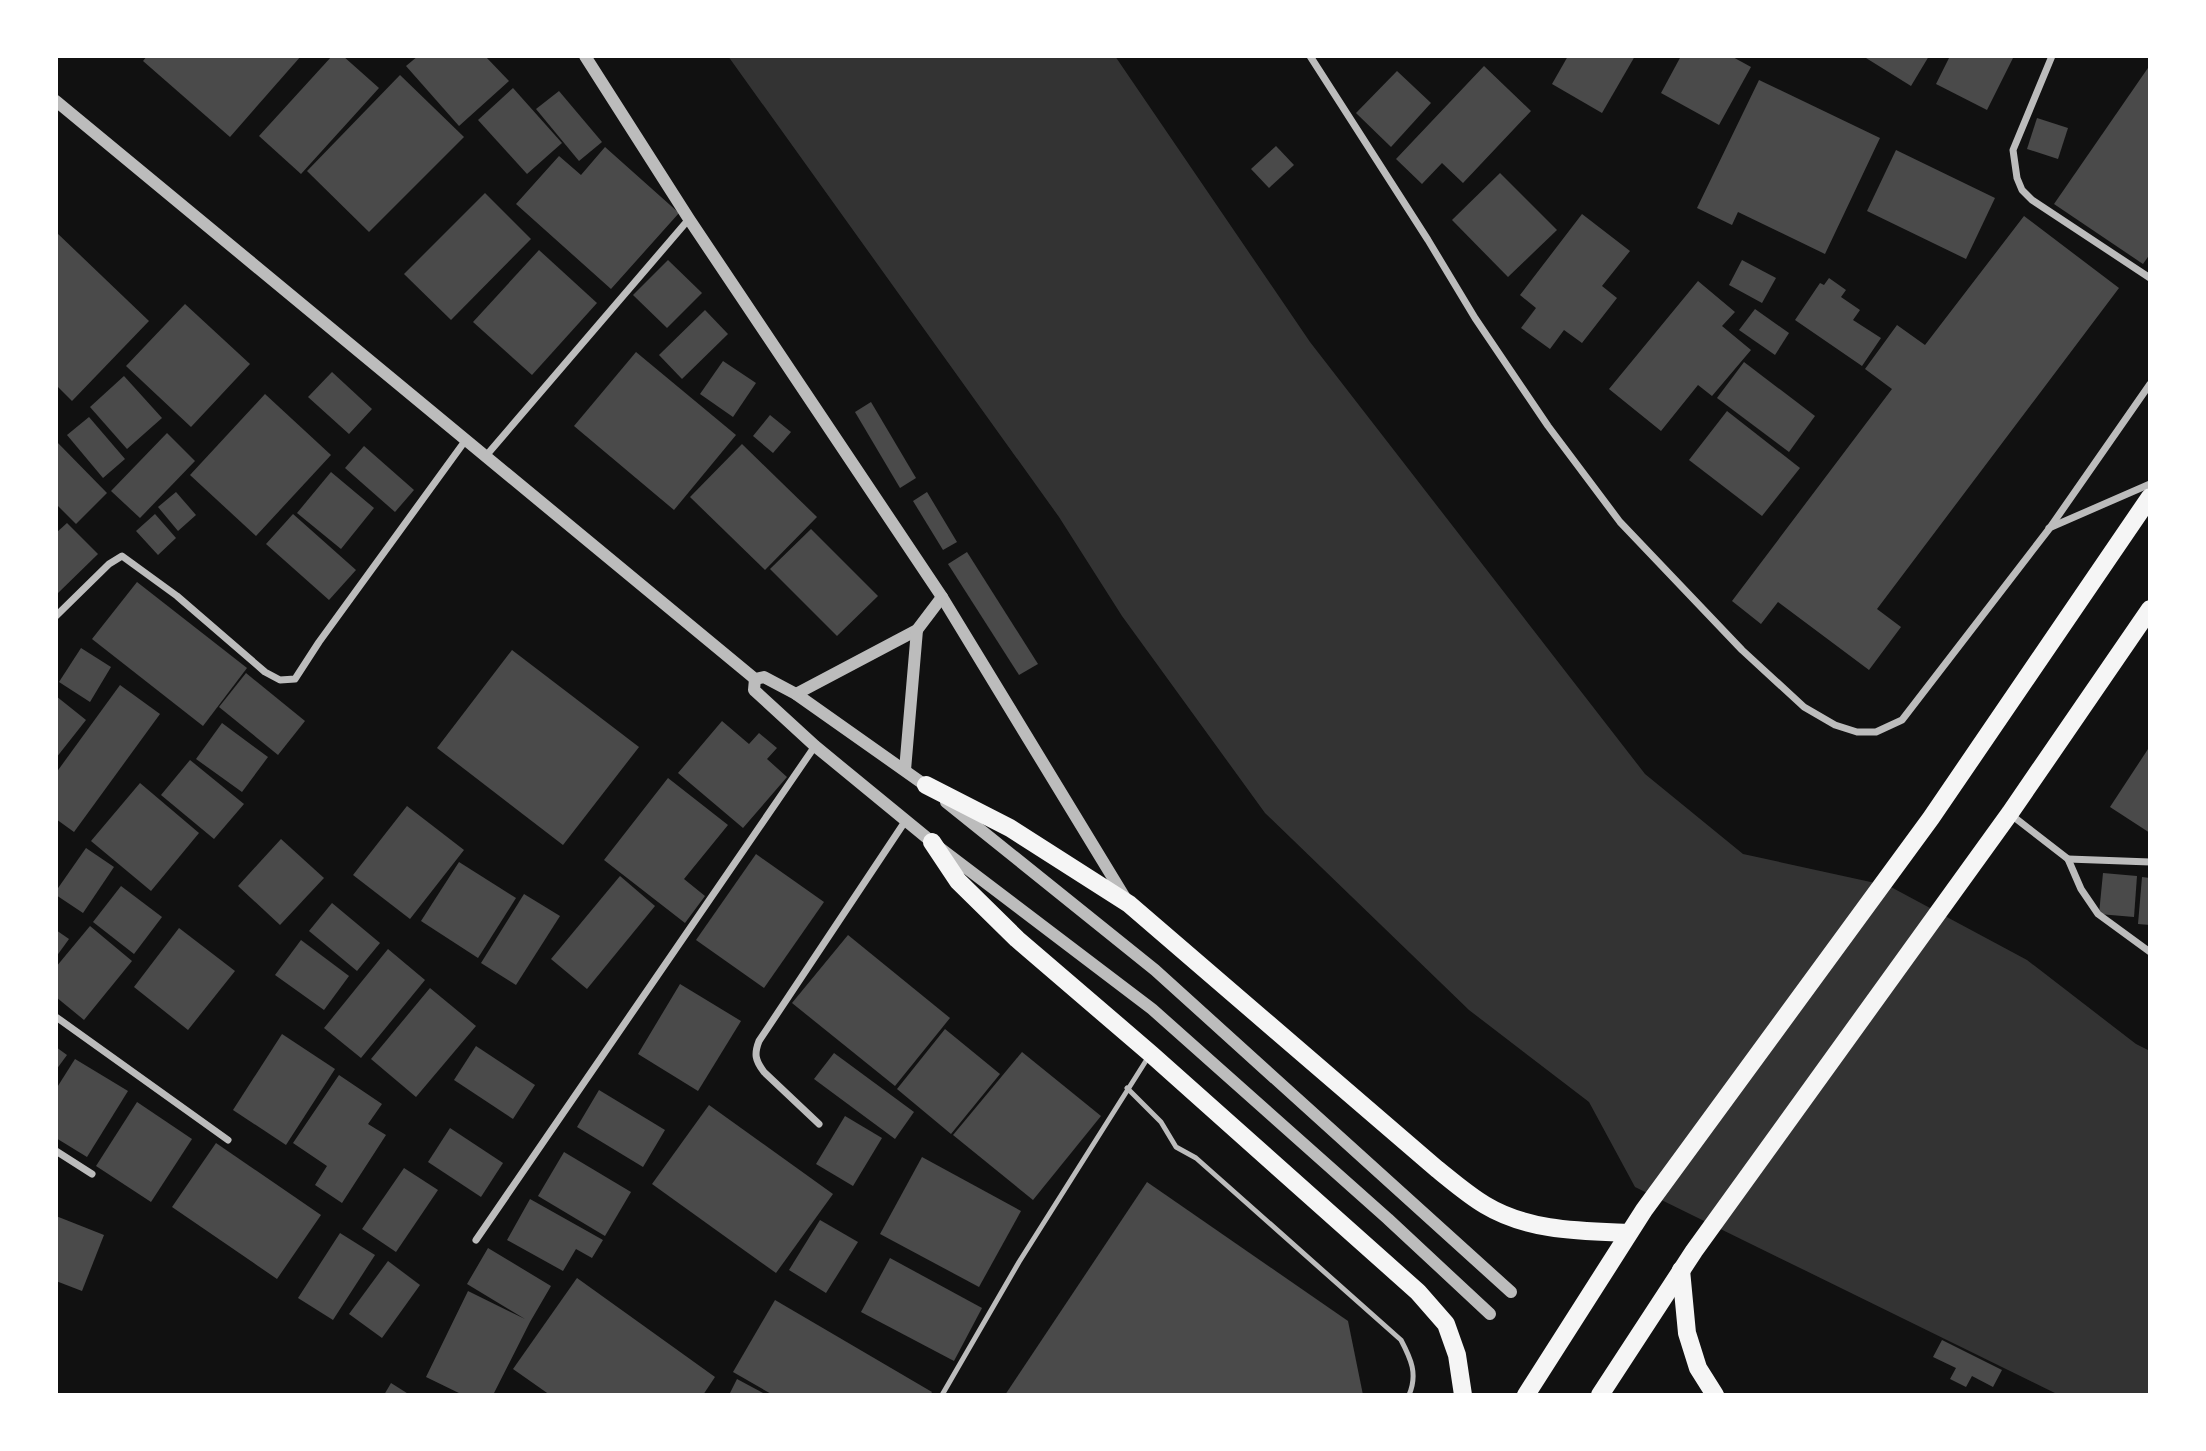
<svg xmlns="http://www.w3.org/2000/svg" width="2206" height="1451" viewBox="0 0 2206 1451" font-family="'Varela Round',sans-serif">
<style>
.water{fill:#333}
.building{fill:#4a4a4a}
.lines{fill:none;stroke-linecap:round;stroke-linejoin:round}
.service{stroke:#bcbcbc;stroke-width:5}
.minor{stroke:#bcbcbc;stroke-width:7}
.tertiary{stroke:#bcbcbc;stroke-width:12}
.primary{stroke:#f5f5f5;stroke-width:18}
</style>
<rect width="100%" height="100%" fill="#111"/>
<polygon class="water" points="728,56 1115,56 1310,342 1645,774 1743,854 1889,886 2027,960 2136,1044 2150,1051 2150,1395 2059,1395 1635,1187 1589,1102 1469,1010 1265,813 1122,616 1059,517"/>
<g class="building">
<polygon points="147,56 301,56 230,137 143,61"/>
<polygon points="332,56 343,56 379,88 301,174 259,136"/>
<polygon points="418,56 485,56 509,81 459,126 406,66"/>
<polygon points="1568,56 1635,56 1602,113 1552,84"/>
<polygon points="1681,56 1731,56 1751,67 1719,125 1661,93"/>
<polygon points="1868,56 1929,56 1911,86 1866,58"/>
<polygon points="1950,56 2014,56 1987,110 1936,84"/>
<polygon points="2150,65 2150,254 2143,264 2054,204"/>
<polygon points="1484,66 1531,111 1463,183 1442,163 1422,184 1396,159"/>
<polygon points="1397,71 1431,103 1391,147 1356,113"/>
<polygon points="400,75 464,137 369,232 307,171"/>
<polygon points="1759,80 1880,138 1825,254 1738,212 1732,225 1697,208"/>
<polygon points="513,88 562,143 527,174 478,120"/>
<polygon points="559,91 602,142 579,161 536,109"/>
<polygon points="2037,118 2068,128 2058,159 2027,149"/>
<polygon points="1276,146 1294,165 1269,188 1251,169"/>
<polygon points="605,147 679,213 611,289 516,204 559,156 581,175"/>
<polygon points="1896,150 1995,198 1966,259 1867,211"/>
<polygon points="1500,173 1557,230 1508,277 1452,220"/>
<polygon points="485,193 531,239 451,320 404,274"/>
<polygon points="1582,214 1630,251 1602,286 1617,298 1582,343 1564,330 1550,349 1521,328 1536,308 1520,295"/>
<polygon points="2024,216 2119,288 1877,609 1901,627 1869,670 1778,602 1761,624 1732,601 1892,389 1865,369 1897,325 1925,345"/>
<polygon points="56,232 149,321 72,401 56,385"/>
<polygon points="539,250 597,303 532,375 473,322"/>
<polygon points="668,260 702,293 667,328 633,295"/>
<polygon points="1742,260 1776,278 1762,303 1729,285"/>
<polygon points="1829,278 1846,290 1841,297 1860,310 1853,320 1881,338 1862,366 1795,320 1820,283 1824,285"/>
<polygon points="1698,281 1735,312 1722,326 1751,350 1712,396 1698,385 1661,431 1609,389"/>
<polygon points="185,304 250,364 191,427 126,366"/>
<polygon points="1755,309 1789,333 1775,355 1739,330"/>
<polygon points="705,310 728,334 682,379 659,355"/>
<polygon points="636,352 736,435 674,510 574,426"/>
<polygon points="723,361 756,383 733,417 700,394"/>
<polygon points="1744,362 1815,416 1789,452 1717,398"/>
<polygon points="332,372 372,409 349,434 308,397"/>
<polygon points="124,376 162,418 127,449 90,407"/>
<polygon points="265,394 331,455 256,536 190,475"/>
<polygon points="871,402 916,478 900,488 855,412"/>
<polygon points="1727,411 1800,468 1762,516 1689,460"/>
<polygon points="770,415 791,432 773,453 753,436"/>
<polygon points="89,417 125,459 103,478 67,435"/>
<polygon points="167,433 195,461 140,518 111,491"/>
<polygon points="56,441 107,493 76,524 56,504"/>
<polygon points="742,444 817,517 765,570 690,497"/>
<polygon points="364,446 414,490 395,512 345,468"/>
<polygon points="331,472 374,508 341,549 297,513"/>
<polygon points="176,492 196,515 178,531 158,507"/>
<polygon points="927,492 957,542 943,550 913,501"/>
<polygon points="155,514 176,538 158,555 136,531"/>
<polygon points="293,514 356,570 329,600 266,544"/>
<polygon points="67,523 98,554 56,595 56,533"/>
<polygon points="811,529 878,596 837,636 770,569"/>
<polygon points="967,552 1038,664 1019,675 948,564"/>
<polygon points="137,582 247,668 203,726 92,639"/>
<polygon points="81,648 111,667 90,702 59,682"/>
<polygon points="512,650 639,747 563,845 437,748"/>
<polygon points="246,673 305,721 278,755 219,707"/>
<polygon points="120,685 160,714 74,832 56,819 56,773"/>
<polygon points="56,696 86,720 56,758"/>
<polygon points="722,721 749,744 759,733 777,748 767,759 787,777 743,828 678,773"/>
<polygon points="222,723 268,757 242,792 196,759"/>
<polygon points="2150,746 2150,833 2110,807"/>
<polygon points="190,760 244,804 214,839 161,795"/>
<polygon points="668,778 728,825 684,879 705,896 685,923 604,860"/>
<polygon points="140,783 199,833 151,891 91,841"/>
<polygon points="407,806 464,850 410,919 353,875"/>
<polygon points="281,839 324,878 280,925 238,886"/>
<polygon points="86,848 114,867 83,913 56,895 56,891"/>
<polygon points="756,854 824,902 764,988 696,940"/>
<polygon points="459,862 516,898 478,958 421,921"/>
<polygon points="2103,873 2137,876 2134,917 2099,914"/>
<polygon points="620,876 655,906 587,989 551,959"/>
<polygon points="2142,877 2150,878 2150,925 2138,924"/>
<polygon points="121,886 162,917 134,954 93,922"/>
<polygon points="524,894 560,916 516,985 481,963"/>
<polygon points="332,903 380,943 357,971 309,931"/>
<polygon points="90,926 132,961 84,1020 56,997 56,967"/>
<polygon points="179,928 235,971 188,1030 134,987"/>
<polygon points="56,930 69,939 56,957"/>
<polygon points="848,935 950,1018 895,1086 792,1003"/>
<polygon points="301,940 349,976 324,1010 275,975"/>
<polygon points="388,949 425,980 361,1058 324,1028"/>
<polygon points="680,984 741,1021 698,1091 638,1054"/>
<polygon points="430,988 476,1026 416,1097 371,1059"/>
<polygon points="945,1029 1000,1074 951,1134 897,1089"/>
<polygon points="282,1034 335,1069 286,1145 233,1110"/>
<polygon points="476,1046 535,1085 513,1119 454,1080"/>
<polygon points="56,1047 67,1055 56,1070"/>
<polygon points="1022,1052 1101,1116 1033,1200 953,1135"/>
<polygon points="834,1053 914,1112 895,1139 814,1079"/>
<polygon points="75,1059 128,1091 87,1157 56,1138 56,1089"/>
<polygon points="339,1075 382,1104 368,1124 386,1135 342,1203 315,1185 327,1166 293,1143"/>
<polygon points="599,1090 665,1130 643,1167 577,1127"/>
<polygon points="137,1102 192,1139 151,1202 96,1166"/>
<polygon points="709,1105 833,1194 776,1273 652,1184"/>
<polygon points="845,1116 882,1138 853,1186 816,1164"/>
<polygon points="450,1128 503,1163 481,1197 428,1162"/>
<polygon points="216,1143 321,1215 277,1279 172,1207"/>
<polygon points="564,1152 631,1192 605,1236 538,1196"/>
<polygon points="922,1157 1021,1211 979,1287 880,1234"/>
<polygon points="404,1168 438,1190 396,1252 362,1229"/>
<polygon points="1147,1182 1348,1321 1363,1395 1005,1395"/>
<polygon points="530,1199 603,1240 592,1258 576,1249 563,1271 507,1240"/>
<polygon points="56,1216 104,1235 82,1291 56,1281"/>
<polygon points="820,1220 858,1242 826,1293 789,1270"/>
<polygon points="340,1233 375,1255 333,1320 298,1298"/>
<polygon points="488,1248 551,1286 530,1322 493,1395 463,1395 426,1377 468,1291 525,1319 467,1284"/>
<polygon points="890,1258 982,1308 954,1361 861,1312"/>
<polygon points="388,1261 420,1285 382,1338 349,1314"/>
<polygon points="577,1278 715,1377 703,1395 550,1395 513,1369"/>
<polygon points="775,1300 932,1392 930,1395 773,1395 733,1372"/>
<polygon points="1942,1340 2002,1370 1993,1387 1972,1376 1966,1387 1950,1379 1956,1368 1933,1357"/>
<polygon points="737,1379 767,1395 729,1395"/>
<polygon points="391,1383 410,1395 384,1395"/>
</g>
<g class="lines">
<g class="service">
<path d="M1127,1088L1161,1122L1176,1147L1196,1158L1401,1340C1411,1359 1418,1374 1409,1395"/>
<polyline points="942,1395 1019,1262 1149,1056"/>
</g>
<g class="minor">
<polyline points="1310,56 1428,240 1475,318 1548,426 1620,522 1742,650 1804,707 1835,725 1857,732 1876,732 1902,720 2049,529 2150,384"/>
<polyline points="2052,56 2013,150 2017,178 2022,190 2032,200 2150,278"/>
<polyline points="485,457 689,219"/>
<polyline points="2049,528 2150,484"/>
<polyline points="56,616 109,564 122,556 177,596 265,672 280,680 295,679 319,642 465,441"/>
<polyline points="2010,814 2068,859 2081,889 2098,914 2150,952"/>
<polyline points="2068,859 2150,862"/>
<polyline points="56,1017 228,1140"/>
<path d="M819,1124L764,1072C755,1060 754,1054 759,1041L906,820"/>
<polyline points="56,1151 92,1174"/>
<polyline points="476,1240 815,746"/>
</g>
<g class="tertiary">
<polyline points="585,56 689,219 942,597 1127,901"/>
<polyline points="56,101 755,679 764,677 796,694 932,790"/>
<polyline points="755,679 754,690 815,746 932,842 1152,1009 1388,1219 1490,1314"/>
<polyline points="796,694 917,630 942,597"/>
<polyline points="905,770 917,630"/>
<polyline points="946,802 1155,970 1511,1292"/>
</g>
<g class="primary">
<path d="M926,785L1010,828L1129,904L1437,1169C1452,1181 1468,1195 1485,1205C1528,1231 1580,1231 1628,1233"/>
<polyline points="932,842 958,881 1017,939 1151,1054 1418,1292 1446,1324 1457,1355 1463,1395"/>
<polyline points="1681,1270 1687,1333 1698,1368 1715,1395"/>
<polyline points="1526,1395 1644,1210 1931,818 2150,497"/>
<polyline points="1600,1395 1694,1251 2010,813 2150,609"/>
</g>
</g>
<rect width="2206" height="1451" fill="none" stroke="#ffffff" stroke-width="116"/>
</svg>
